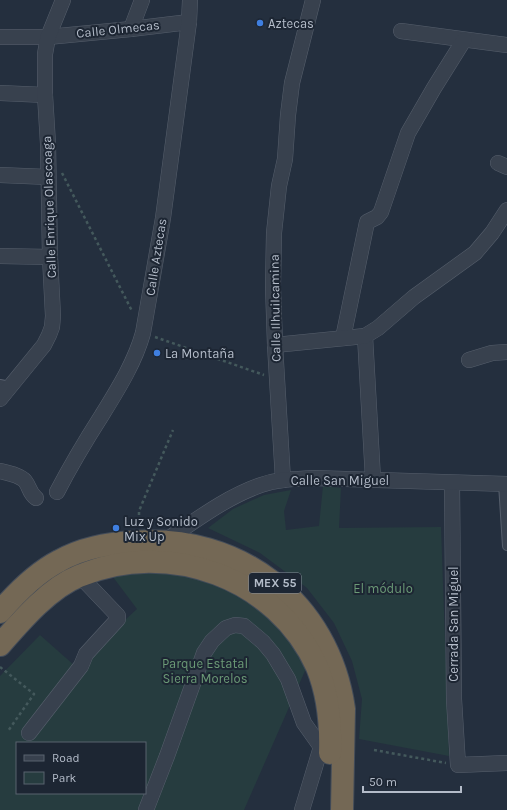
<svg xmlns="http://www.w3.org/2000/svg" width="507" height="810" viewBox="0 0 507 810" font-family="Karla,sans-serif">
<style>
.green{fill:#263c3f;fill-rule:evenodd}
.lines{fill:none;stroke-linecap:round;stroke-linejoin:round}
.lane-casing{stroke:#565f6c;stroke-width:10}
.street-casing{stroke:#565f6c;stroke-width:16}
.highway-casing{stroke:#434c59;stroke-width:24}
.path{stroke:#44595c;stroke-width:2.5;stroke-dasharray:3 3;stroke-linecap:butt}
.lane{stroke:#38414e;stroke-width:8}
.street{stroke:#38414e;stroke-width:15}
.highway{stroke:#746855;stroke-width:22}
.shop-dot{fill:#3f7fe0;stroke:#1d2633;stroke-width:1.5}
.labels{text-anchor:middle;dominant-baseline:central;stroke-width:4;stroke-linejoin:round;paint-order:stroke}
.shield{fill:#1d2633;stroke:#878f9c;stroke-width:1}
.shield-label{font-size:12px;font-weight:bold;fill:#b4bcc9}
.poi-label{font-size:13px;fill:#b4bcc9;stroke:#1d2633;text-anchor:start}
.street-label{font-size:13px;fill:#b4bcc9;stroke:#1d2633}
.park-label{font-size:13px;fill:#6b9a76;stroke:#1d2633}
</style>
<rect width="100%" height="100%" fill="#242f3e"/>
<g class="green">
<polygon points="323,486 341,488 339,528 441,527 449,756 359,739 362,699 352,661 334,623 307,588 260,553 208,528 233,509 264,495 291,490 284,511 286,530 319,526"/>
<path d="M169,559L322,632L244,810H0V676L40,635L75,666L137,609L113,577ZM17,743H145V793H17Z"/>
</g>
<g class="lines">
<g class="lane-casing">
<g id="lane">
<polyline points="0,384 10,386"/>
<polyline points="503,484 507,546"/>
</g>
</g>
<g class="street-casing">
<g id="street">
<polyline points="131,29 142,0"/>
<polyline points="401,31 507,45"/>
<polyline points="0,37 48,37 131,29 189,22"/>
<polyline points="0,93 45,95"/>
<polyline points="498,163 507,167"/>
<polyline points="0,175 48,177"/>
<polyline points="0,256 50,257"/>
<polyline points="365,336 373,479"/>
<polyline points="343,338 367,222 377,217 381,212 408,133 434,88 464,40"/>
<polyline points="275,345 365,336 378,328 414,297 475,253 492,233 507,210"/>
<polyline points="469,360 492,353 507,352"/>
<polyline points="0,399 44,345 49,335 52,327 53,316 50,257 48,144 45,95 45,54 48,37 63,0"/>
<path d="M0,471C8,473 20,475 25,481C30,487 29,493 36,498"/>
<polyline points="283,480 275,345 273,287 274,233 279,186 285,159 288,115 292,83 313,0"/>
<polyline points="452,483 454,699 458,765 507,763"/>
<path d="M57,492C71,465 86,440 102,415C118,389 135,362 143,333L163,218L189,22L190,0"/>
<path d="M165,541C195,521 226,497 261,485C278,479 295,479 313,478L507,484"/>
<polyline points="29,733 81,666 86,654 118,619 118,616 80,576"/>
<polyline points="146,810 167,756 204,653 212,641 226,628 235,625 244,626 263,642 273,654 288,679 304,723 321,747 330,747"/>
<polyline points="302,810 321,747"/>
</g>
</g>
<g class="highway-casing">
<g id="highway">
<path d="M0,612C17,592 36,573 59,561C82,548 106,544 132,542C239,533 329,602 344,709L342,810"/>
<path d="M0,645C21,621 49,588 79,576C169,538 277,578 317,667C328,694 331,725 330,753"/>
</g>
</g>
<g class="path">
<polyline points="62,173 132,311"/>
<polyline points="155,337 264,375"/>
<polyline points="139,527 139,511 173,430"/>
<polyline points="0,667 34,694 8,731"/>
<polyline points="374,750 446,763"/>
</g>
<use href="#lane" class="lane"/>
<use href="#street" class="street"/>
<use href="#highway" class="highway"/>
</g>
<g class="shop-dot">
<circle cx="260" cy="23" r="4"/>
<circle cx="157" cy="353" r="4"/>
<circle cx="116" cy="528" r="4"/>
</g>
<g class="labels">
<rect class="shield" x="249" y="573" width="52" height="20" rx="3"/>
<g class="shield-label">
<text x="275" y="583">MEX 55</text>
</g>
<g class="poi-label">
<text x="268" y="23">Aztecas</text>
<text x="165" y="353">La Montaña</text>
<text x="124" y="521">Luz y Sonido<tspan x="124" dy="15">Mix Up</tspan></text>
</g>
<g class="street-label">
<text transform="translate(118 29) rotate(-6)">Calle Olmecas</text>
<text transform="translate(49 207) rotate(-92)">Calle Enrique Olascoaga</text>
<text transform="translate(156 257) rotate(-81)">Calle Aztecas</text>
<text transform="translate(275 308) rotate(-91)">Calle Ilhuilcamina</text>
<text x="340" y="480">Calle San Miguel</text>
<text transform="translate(453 624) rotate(-90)">Cerrada San Miguel</text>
</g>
<g class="park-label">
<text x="383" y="588">El módulo</text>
<text x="205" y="663">Parque Estatal<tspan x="205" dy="15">Sierra Morelos</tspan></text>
</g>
</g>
<rect x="16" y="742" width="130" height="52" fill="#1d2633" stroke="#59626f"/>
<rect x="24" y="755" width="20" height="6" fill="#38414e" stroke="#59626f"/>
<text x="52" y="762" font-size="12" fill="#b4bcc9">Road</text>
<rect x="24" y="772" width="20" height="12" fill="#263c3f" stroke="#59626f"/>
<text x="52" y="782" font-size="12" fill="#b4bcc9">Park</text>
<path d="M363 786v6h98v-6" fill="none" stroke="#b4bcc9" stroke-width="2"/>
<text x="369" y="786" font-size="12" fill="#b4bcc9" stroke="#1d2633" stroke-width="3" paint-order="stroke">50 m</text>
</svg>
